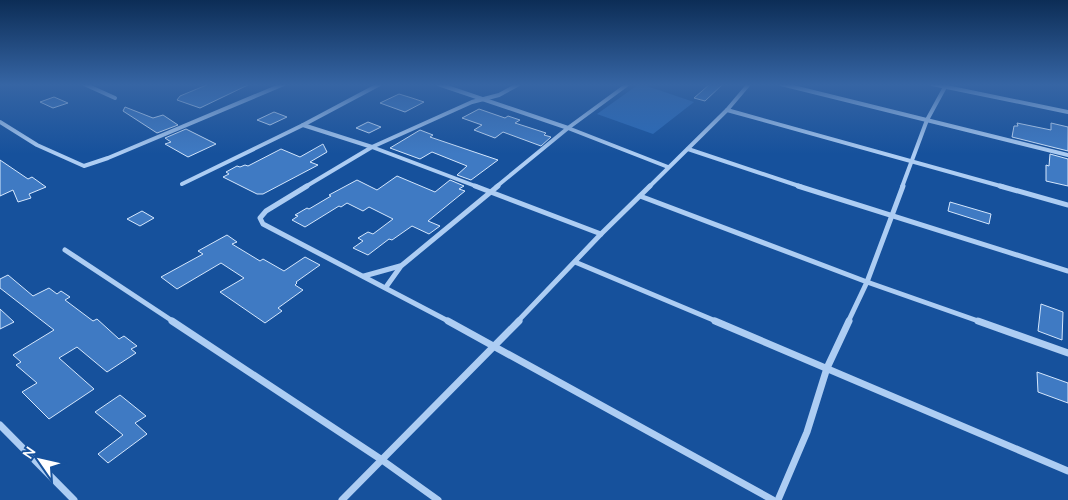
<svg xmlns="http://www.w3.org/2000/svg" width="1068" height="500" viewBox="0 0 1068 500" font-family="Lato,sans-serif">
<style>
.green{fill:#2a6bba}
.building{fill:#3f7ac3;stroke:#d5e7fd}
.lines{fill:none;stroke-linecap:round;stroke-linejoin:round}
.minor-far2{stroke:#adcdf3;stroke-width:4}
.minor-far1{stroke:#adcdf3;stroke-width:5}
.minor{stroke:#adcdf3;stroke-width:7}
</style>
<rect width="100%" height="100%" fill="#16519c"/>
<polygon class="green" points="639,84 641,84 694,102 653,134 597,114"/>
<g class="building">
<polygon points="209,84 250,84 200,108 177,100 180,96"/>
<polygon points="710,84 723,84 705,101 694,98"/>
<polygon points="399,94 412,98 424,102 405,112 380,103"/>
<polygon points="54,97 68,103 53,108 40,102"/>
<polygon points="125,107 153,118 163,115 178,125 157,133 123,111"/>
<polygon points="479,109 505,118 508,116 520,120 515,123 546,133 544,135 551,137 541,146 503,132 495,138 474,130 482,125 462,118"/>
<polygon points="274,112 287,117 270,125 257,120"/>
<polygon points="368,122 381,127 369,133 356,128"/>
<polygon points="1017,123 1051,130 1051,123 1068,127 1068,151 1012,137 1014,126 1018,126"/>
<polygon points="186,129 216,144 188,157 165,144 171,142 165,138"/>
<polygon points="420,130 433,135 430,137 498,160 471,180 457,175 467,166 432,152 420,159 390,148"/>
<polygon points="323,144 327,152 310,162 318,165 263,194 257,194 223,177 229,174 226,172 237,166 240,167 245,165 248,166 281,149 300,157"/>
<polygon points="1050,154 1068,159 1068,186 1046,181 1046,165 1049,166"/>
<polygon points="0,160 28,179 32,177 46,187 29,194 31,198 18,202 13,190 0,196"/>
<polygon points="397,176 435,192 450,180 464,186 459,189 465,191 428,221 440,226 429,234 412,226 392,240 389,239 368,255 353,248 363,241 358,238 368,232 373,234 393,219 369,207 363,211 347,203 341,207 339,206 305,227 292,220 298,216 295,215 307,208 309,209 331,196 329,195 357,180 377,190"/>
<polygon points="950,202 991,214 989,224 948,211"/>
<polygon points="142,211 154,218 140,226 127,219"/>
<polygon points="227,235 237,242 232,244 260,261 263,259 284,271 305,257 320,265 296,282 297,283 295,285 303,290 278,308 282,311 265,323 220,292 244,278 221,263 177,289 161,277 203,254 198,251"/>
<polygon points="8,275 33,296 49,288 57,294 61,291 70,297 65,300 93,321 97,319 119,339 124,336 137,346 131,349 136,353 107,372 77,347 59,358 94,389 49,419 22,392 37,383 16,365 21,362 13,355 54,330 0,288 0,279"/>
<polygon points="1041,304 1063,312 1062,340 1038,331"/>
<polygon points="0,309 14,322 0,329"/>
<polygon points="1037,372 1068,383 1068,403 1038,392"/>
<polygon points="120,395 146,416 135,423 147,434 108,463 98,454 123,435 95,412"/>
</g>
<g class="lines">
<g class="minor-far2">
<polyline points="84,84 115,98"/>
<polyline points="438,84 568,128 668,167"/>
<polyline points="781,84 1068,155"/>
<polyline points="932,84 1068,112"/>
<polyline points="727,110 1004,187"/>
<polyline points="0,122 37,145 84,166 108,158 284,84"/>
<polyline points="303,125 372,147 478,187"/>
<polyline points="688,149 802,187"/>
<polyline points="182,184 303,125 380,84"/>
<polyline points="305,187 372,147 472,102 499,95 519,84"/>
<polyline points="496,187 568,128 628,84"/>
<polyline points="649,187 727,110 749,84"/>
<polyline points="902,187 927,120 945,87"/>
</g>
<g class="minor-far1">
<polyline points="307,186 266,211 260,218 263,224 450,322"/>
<polyline points="475,186 601,234"/>
<polyline points="798,186 1068,271"/>
<polyline points="1000,186 1068,205"/>
<polyline points="640,196 867,282 981,322"/>
<polyline points="65,250 174,322"/>
<polyline points="575,262 718,322"/>
<polyline points="364,276 400,266"/>
<polyline points="386,287 401,266 498,186"/>
<polyline points="517,322 601,234 650,186"/>
<polyline points="848,322 867,282 903,186"/>
</g>
<g class="minor">
<polyline points="172,321 382,460 438,500"/>
<polyline points="448,321 773,500"/>
<polyline points="715,321 1068,471"/>
<polyline points="978,321 1068,353"/>
<polyline points="0,425 74,500"/>
<polyline points="342,500 519,321"/>
<polyline points="778,500 807,432 827,368 849,321"/>
</g>
</g>
<linearGradient id="sky" x2="0" y2="1"><stop stop-color="#0c2d56"/><stop offset="0.55" stop-color="#3665a4"/><stop offset="1" stop-color="#3665a4" stop-opacity="0"/></linearGradient>
<rect width="1068" height="154" fill="url(#sky)"/>
<g transform="translate(40 460) rotate(304)" stroke="#16519c" stroke-width="4" paint-order="stroke">
<path d="M0-4L9 19L0 12L-9 19Z" fill="#ffffff"/>
<text y="-8" font-size="14" font-weight="bold" text-anchor="middle" fill="#ffffff">N</text>
</g>
</svg>
